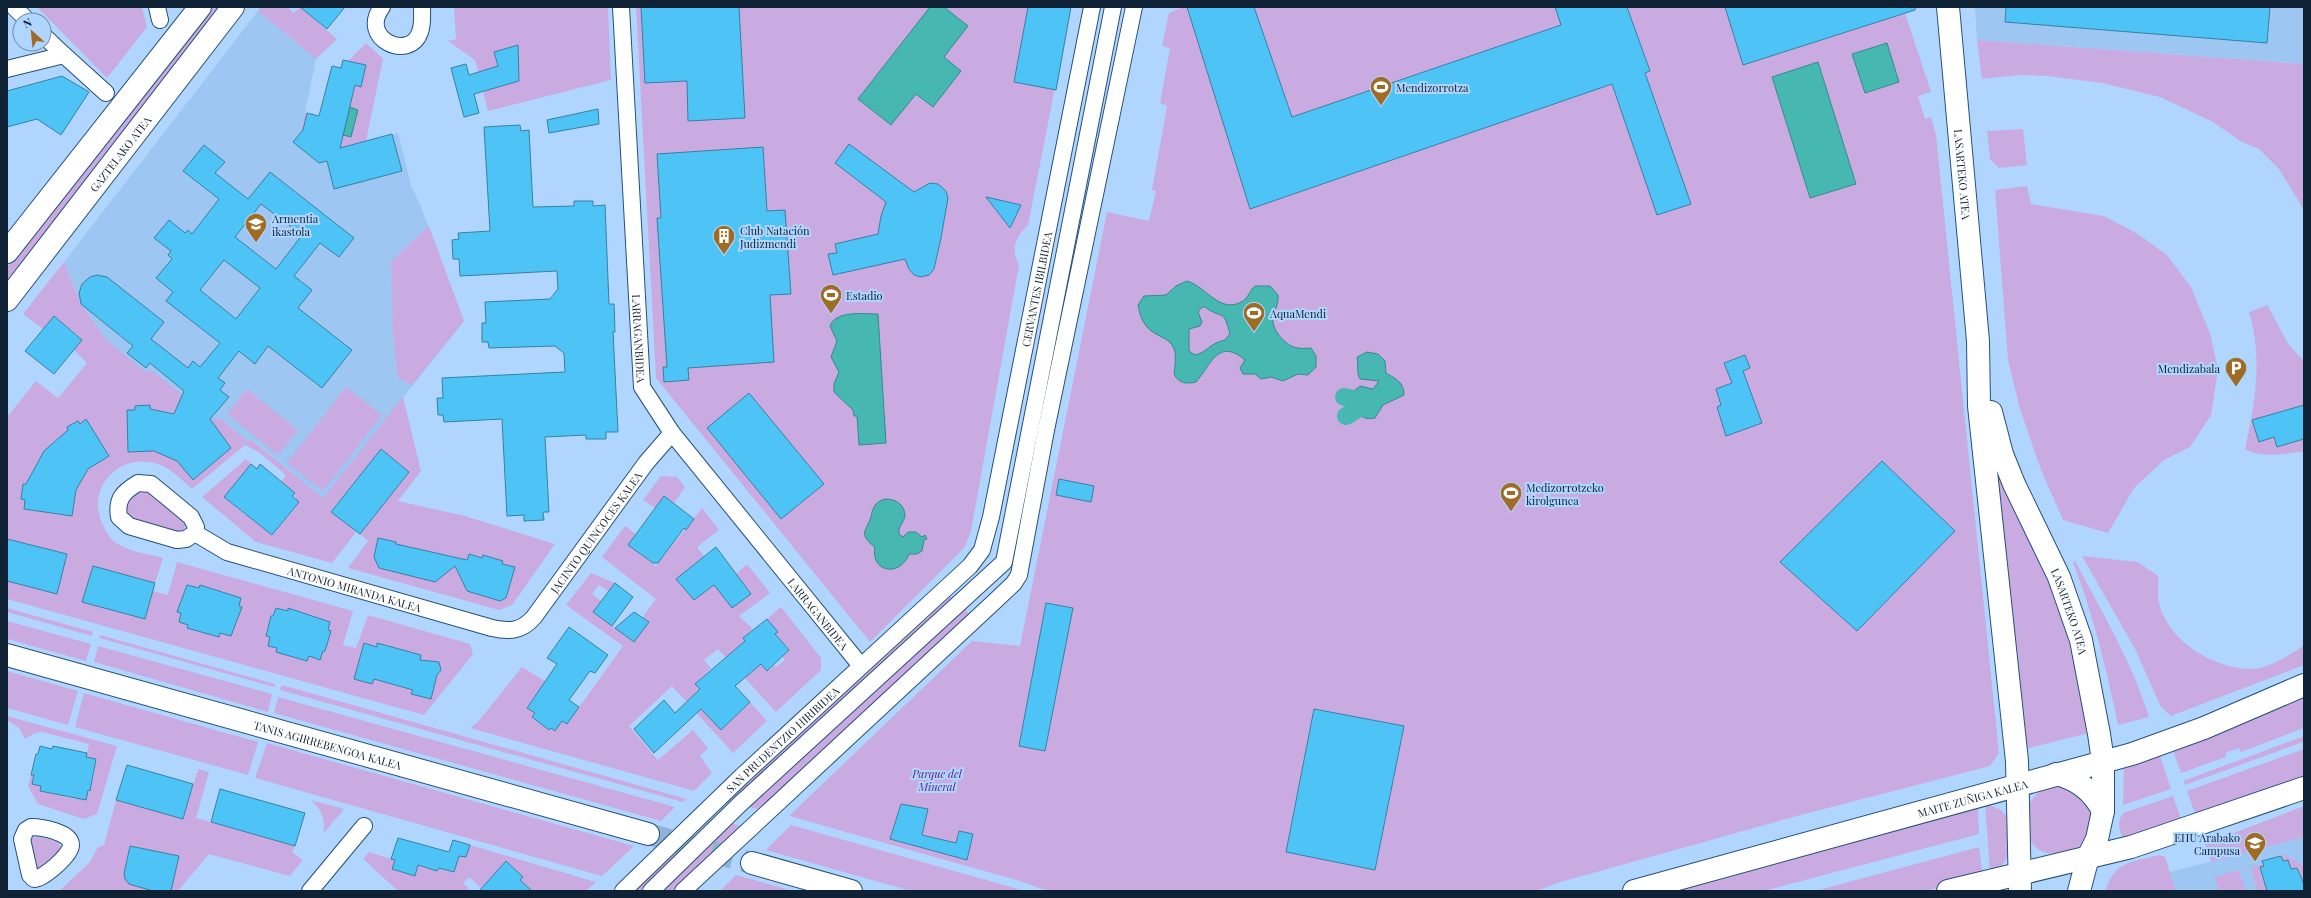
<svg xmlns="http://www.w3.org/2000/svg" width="2311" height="898" viewBox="0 0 2311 898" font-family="'Playfair Display',serif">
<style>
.built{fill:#9dc6f2}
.green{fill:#caabe1}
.water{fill:#46b7b1;stroke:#368a8c;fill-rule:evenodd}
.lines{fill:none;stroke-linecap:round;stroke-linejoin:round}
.canal{stroke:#46b7b1;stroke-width:18}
.building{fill:#4ec4f6;stroke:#3880a0;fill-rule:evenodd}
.primary-tunnel{stroke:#90b2d6;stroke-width:22;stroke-dasharray:22 11;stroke-linecap:butt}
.street-casing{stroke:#24507b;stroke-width:18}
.secondary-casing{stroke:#24507b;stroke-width:24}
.primary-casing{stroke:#24507b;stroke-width:24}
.street{stroke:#fff;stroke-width:16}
.secondary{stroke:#fff;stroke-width:22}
.primary{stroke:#fff;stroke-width:22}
.labels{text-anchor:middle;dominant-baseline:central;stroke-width:4;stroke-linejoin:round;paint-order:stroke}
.poi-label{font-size:11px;fill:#0f2134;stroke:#b0d6ff;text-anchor:start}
.street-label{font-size:11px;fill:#0f2134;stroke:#b0d6ff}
.park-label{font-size:11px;font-style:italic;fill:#5c1e7f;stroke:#b0d6ff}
</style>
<rect width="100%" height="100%" fill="#b0d6ff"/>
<g class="built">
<polygon points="1975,7 2304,7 2304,64 1977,40"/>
<polygon points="258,11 316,59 301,133 325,152 398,133 411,185 421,207 464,321 323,498 253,440 249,442 221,419 212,419 150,370 147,373 106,340 81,304 64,262"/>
<polygon points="2304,837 2304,891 2176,891 2170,872"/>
</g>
<g class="green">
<polygon points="37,7 142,7 147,27 107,78"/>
<polygon points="211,7 223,7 7,285 7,267"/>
<polygon points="261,7 287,7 294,13 300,7 337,39 316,59 258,11"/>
<polygon points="454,7 608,7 611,80 488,111 475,60 448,41 456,39"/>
<path d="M636,7H1071L1028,225C1016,236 1010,249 1019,265L971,531L965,547L870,642L656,378Z"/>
<polygon points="1183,7 1923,7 1905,13 1931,92 1918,96 1925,119 1931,117 1936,135 1999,753 1990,766 1797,816 1557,883 1537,891 1047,891 1023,882 789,816 972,641 1020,646 1107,212 1149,221 1156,191 1152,190 1167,106 1160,103 1170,48 1162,46 1169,13"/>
<polygon points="1977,40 2304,64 2304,210 2279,169 2259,149 2242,142 2213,122 2160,97 2102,83 2047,76 2019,75 1982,79"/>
<polygon points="366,43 383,59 366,141 325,152 301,132 305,113 307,113 304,125 358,110 350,107 355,85 361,87 366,66 348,61"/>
<polygon points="2023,129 2027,165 1999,168 1990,159 1987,131"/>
<polygon points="2027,186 2031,204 2104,216 2138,234 2167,255 2191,287 2210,333 2218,370 2211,415 2190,447 2164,460 2134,488 2108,533 2063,520 2041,470 2020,409 2008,360 1995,190"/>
<polygon points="429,226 464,321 412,385 398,378 393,334 391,261"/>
<path d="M64,262L81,304L106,340L147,373L150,369L212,419H221L249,442L252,440L323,498L403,397L421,471L398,501L465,516L555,544L512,605L499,610L348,568L368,541L360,534L409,472L381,449L331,511L356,532L332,563L256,542L202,497L246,459L251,464L224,497L245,515L255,503L251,518L273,535L299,502L281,482L286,475L260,453L245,445L192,489C183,481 172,469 160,465C119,449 82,491 105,529C108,534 111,540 116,543C130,552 148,554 163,558L155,583L93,566L83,602L145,619L152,591L168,595L177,562L353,611L343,645L356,648L368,615L470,644L473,654L424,715L7,599V417L36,381L58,398L87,363L74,350L82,339L54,316L43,329L23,314Z"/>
<path d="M2267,305L2289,345L2304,361V451C2284,454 2263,459 2245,449C2255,403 2263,358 2249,312Z"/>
<polygon points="346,387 382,415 323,491 287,463"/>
<polygon points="247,389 298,430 278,455 227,414"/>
<polygon points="1996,454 2067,612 2093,732 2021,750 1993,482"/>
<polygon points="661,476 677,477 685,487 674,503 664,496 655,508 643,500"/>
<path d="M143,492L150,493L182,520L185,524L184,530L180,533C164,529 122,526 127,504C129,495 135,493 143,492Z"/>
<polygon points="702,508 719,530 697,547 704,556 676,579 694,600 714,585 732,608 751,594 736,574 747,564 770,593 739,616 753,629 743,638 768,671 774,665 776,667 785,660 782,656 789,649 775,634 778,632 767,619 781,607 821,658 821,670 776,712 718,649 704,660 711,668 695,684 700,689 721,730 750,702 767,721 733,753 672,686 629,726 658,760 693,730 708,748 700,756 712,773 694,791 470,728 477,723 522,667 545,681 527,707 535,713 532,718 549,730 551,728 555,730 562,721 567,724 623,646 566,605 591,573 615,583 609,592 599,585 592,594 601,601 593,612 634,642 648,622 642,618 656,599 602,557 625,526 636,534 628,545 656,566"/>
<path d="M2082,556L2138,562L2158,576C2159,584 2157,595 2159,603C2168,642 2216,670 2254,669C2269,668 2292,654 2304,645V665L2171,716L2161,707L2135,649Z"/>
<path d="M2075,561C2102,612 2132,662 2149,717L2118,725C2106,667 2094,617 2073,562Z"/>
<path d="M943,595C957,597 962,603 969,615L761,810L728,802Z"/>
<polygon points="7,608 93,632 92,636 7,612"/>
<polygon points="7,621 91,644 86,661 7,639"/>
<polygon points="100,635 275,684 274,687 99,638"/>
<polygon points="98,646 272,694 268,712 94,662"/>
<polygon points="7,671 78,691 68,725 7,708"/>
<polygon points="282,685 687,799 683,802 280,690"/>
<polygon points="84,693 258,742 248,775 75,727"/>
<polygon points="2304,696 2304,728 2241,752 2239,748 2225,753 2226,757 2181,773 2173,751"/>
<polygon points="278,697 675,807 661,821 274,713"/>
<polygon points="7,716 117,746 97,814 84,819 38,804 28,786 31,775 34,775 32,784 41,786 40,791 75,799 90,791 95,770 86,757 89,744 42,732 35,733 25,739 19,728 7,720"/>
<polygon points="2304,736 2303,742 2185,785 2183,781"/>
<polygon points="267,743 634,846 602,876 255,778"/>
<polygon points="2304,749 2304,781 2197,819 2187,791"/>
<polygon points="2159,753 2171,789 2123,805 2124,765"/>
<polygon points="198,769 209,772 196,818 295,846 292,852 303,860 290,876 209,854 178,891 59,891 90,862 98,847 104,845 116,800 183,819"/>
<path d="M2056,784L2084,794L2095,821L2081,847C2066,856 2037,859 2029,837C2026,828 2027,817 2026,808L2038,792Z"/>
<path d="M2173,796L2183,825L2125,840C2118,833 2117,821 2123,813Z"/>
<path d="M311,800L344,809L324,833C325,819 322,810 311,800Z"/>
<polygon points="1985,803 2001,810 2010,820 2009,854 2002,867 1990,873"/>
<polygon points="1978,805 1979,834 1764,891 1656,891"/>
<polygon points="2304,806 2304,837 2211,862 2205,844"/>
<polygon points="713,818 744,827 677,891 634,891"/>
<polygon points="791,825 1025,891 911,891 766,850"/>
<polygon points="37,836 58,842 61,848 39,869 34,865 31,839"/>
<polygon points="470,845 596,882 586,891 532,891 520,880 523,877 506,861 481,888 469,877 463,883 471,891 398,891 363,859 369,852 395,860 392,869 415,876 418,865 437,871 439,868 454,872 459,856 466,857"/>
<polygon points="1979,847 1983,876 1926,891 1815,891"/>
<path d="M2159,855L2165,857L2176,891H2105C2116,860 2130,863 2159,855Z"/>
<polygon points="2286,855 2304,866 2304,884 2297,868 2291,869 2288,860 2283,861 2281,856"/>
<polygon points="2263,864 2264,866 2260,868 2267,891 2257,891 2251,867"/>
<polygon points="2239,870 2245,891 2219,891 2215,877"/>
<polygon points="736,875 793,891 720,891"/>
</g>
<g class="water">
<polygon points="930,7 944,7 968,26 944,57 961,71 933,107 916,94 891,125 858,99"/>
<polygon points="1887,43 1899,82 1865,93 1852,54"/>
<polygon points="1818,62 1856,184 1810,198 1772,77"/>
<polygon points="350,107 358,110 351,137 343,135"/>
<path d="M1187,281C1207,287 1220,315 1243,301C1248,298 1250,290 1255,286H1270L1278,295C1279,305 1274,310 1273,319C1272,331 1287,347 1298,348C1302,349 1307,348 1311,348L1316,356V367L1308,375L1298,374L1283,381L1271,377L1261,379L1255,374H1243L1240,368L1245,360C1218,337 1211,365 1196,382C1187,384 1179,384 1174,374C1175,367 1176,358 1175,352C1170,330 1144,343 1138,305L1144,296L1166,295L1176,286ZM1202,307H1205C1222,320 1223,307 1230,334L1225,340C1208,344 1208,352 1195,355L1189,351V329L1200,326L1202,322L1198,312Z"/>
<path d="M878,314L886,443L859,445L857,416H854L853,410L834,392V384L839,372L831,357L837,341L830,326C836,310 864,314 878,314Z"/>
<path d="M1367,352L1378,354L1385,361L1386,373C1396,379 1404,382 1404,395L1383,405L1375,418C1355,422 1355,405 1355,390L1360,386L1373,389L1379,381L1360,379C1356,373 1359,365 1357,357Z"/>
<path d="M885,499C897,499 905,505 905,517L899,529V534L903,537L908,532H916L922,537L925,535L927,539L924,540L922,551L917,554H909C900,578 870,572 875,547C857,534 867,530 871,517C873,507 875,502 885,499Z"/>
</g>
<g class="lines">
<g class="canal">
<polyline points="1344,397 1355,399"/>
<polyline points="1346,416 1356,410"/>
</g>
</g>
<g class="building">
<polygon points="300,7 345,7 327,29"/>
<polygon points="641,7 739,7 745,118 688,121 687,81 645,83"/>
<polygon points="1028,7 1071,7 1056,90 1014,82"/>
<polygon points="1187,7 1254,7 1292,117 1561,25 1555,7 1627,7 1650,71 1645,73 1691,204 1657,215 1612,84 1250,209"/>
<polygon points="1725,7 1915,7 1915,10 1743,65"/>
<polygon points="2006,7 2270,7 2267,43 2005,22"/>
<polygon points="518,45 519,81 474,94 479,113 464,117 451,68 466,64 469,75 498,66 494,52"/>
<polygon points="343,60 366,65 361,87 355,85 340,148 392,134 402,171 334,189 327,161 319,163 293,142 303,130 307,113 319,116 332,66 341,68"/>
<polygon points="62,76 89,92 61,135 37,119 7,127 7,91"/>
<polygon points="598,109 599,124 549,133 547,120"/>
<polygon points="520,125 521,131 529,130 533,207 574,206 574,201 593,201 593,206 605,205 609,304 614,304 615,332 613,332 618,432 606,432 606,439 586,439 586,435 545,437 549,512 543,512 544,520 524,521 524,515 507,516 502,419 444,422 443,415 438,415 437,398 443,398 442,378 565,372 564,353 555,346 489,348 488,342 482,342 482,323 486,323 485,302 550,299 558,289 557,271 460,276 459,259 453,259 452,240 459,239 458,233 490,231 484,127"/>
<polygon points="849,144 914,192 930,183 938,184 946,191 948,198 941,238 934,269 929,275 921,277 914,275 909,269 905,259 833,275 828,254 837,253 835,244 878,234 881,216 886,202 835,163"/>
<path d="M204,145L225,162L215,173L248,199L270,172L354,238L339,257L320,243L294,276L312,290L298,308L352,350L322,388L268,346L255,364L239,351L218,378L225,383L220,390L229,397L210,419L231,448L193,480L177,461L154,451L128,452L127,410H135V406L150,405V409L174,414L184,391L150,363L146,368L127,353L133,346L81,304L79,293L82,284L90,277L97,275L107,277L164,322L151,339L188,368L193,361L200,367L220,343L166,301L173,292L156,278L172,259L168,255L171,251L154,238L169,220L185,233L188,230L192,234L219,199L183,171ZM261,204L302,235L276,269L235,237ZM224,260L260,288L236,319L200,290Z"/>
<polygon points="763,147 767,211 785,210 791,294 770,295 774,362 688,368 689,380 664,382 663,367 667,367 657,218 661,218 657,154"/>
<polygon points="986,197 1021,205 1010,228"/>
<polygon points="54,316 82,340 54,374 25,351"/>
<polygon points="1745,355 1750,368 1743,371 1762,423 1726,436 1717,407 1721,405 1716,389 1732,383 1724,363"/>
<polygon points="749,393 824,484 781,519 707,428"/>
<polygon points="2304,405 2304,439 2277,447 2274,437 2259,442 2252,420"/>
<polygon points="86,419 109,456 88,469 76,490 72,516 24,509 25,500 21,499 23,484 26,484 44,451 68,430 67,427 78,421 80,424"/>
<polygon points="381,449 409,472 360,534 331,512"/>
<polygon points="1882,461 1955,531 1857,631 1780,562"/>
<polygon points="251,464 257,469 260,464 295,493 292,496 299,502 272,535 224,497"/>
<polygon points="1059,479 1094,486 1091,502 1056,495"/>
<polygon points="664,496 694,519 686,530 684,528 658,563 653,563 628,545"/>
<polygon points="378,538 396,542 396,544 467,560 469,554 482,558 483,555 503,561 502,564 515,567 506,598 500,601 467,591 455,566 435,582 379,568 374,557"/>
<polygon points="7,539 67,554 57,594 7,581"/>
<polygon points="716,547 751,594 732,608 714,585 694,600 676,579"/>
<polygon points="93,566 155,583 145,619 82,602"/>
<polygon points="615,583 633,597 612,626 593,612"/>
<polygon points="187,585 199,588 200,585 241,598 239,606 242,607 231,636 220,633 219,637 187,628 188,625 179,622 181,613 177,612"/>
<polygon points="1046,603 1073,608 1045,751 1019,746"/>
<polygon points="276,608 288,611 288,608 330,622 328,630 331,631 325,651 323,651 320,660 309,656 307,661 276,652 277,648 268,646 270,637 266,636 271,616 273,616"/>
<polygon points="634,612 649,622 634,642 615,628"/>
<polygon points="767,619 778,632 775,634 789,650 767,671 761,664 735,686 750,702 721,730 701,709 654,753 634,729 664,700 675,713 700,689 695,684 745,641 743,638"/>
<polygon points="569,627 608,655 595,673 590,671 569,700 579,707 567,724 562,721 555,731 551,728 549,730 532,717 535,713 527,708 557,664 547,658"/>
<polygon points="364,643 377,647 377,643 421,655 420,660 439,662 441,670 437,675 431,699 411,694 413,690 374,679 372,684 354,679"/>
<polygon points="1314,709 1404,726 1375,870 1286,852"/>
<polygon points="40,746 52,749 53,746 87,753 86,757 96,759 90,791 88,790 86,800 40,791 41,786 32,784 34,775 31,775 36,754 38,754"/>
<polygon points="127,765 193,784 183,819 116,800"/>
<polygon points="220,789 305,813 295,846 211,822"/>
<polygon points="901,804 928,809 922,835 956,843 959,831 973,834 967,860 890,839"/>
<polygon points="398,838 449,852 453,840 470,845 466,857 459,856 454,872 439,868 437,871 418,865 415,876 392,869 395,860 391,859"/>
<polygon points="130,846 179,856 171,891 153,891 129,884 125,879 124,874"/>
<polygon points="2281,856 2283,861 2288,860 2291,869 2297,868 2304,884 2304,891 2267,891 2260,867 2264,866 2262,861"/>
<polygon points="506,861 523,877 520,880 532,891 479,891"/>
</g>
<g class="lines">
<polyline class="primary-tunnel" points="648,834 752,863"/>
<g class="street-casing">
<g id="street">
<polyline points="14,7 27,20"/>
<polyline points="157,7 160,20"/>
<path d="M382,7C358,39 410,62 420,32C423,24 422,15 422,7"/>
<path id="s1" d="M621,7L642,387L672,433L861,666"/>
<polyline points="44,36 64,55"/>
<polyline points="7,69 64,55 106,93"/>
<path d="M138,483L151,484L179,507L191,517L196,527L195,533L186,539L177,540L129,526L119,517C116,499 123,492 138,483Z"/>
<path id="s2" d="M195,533L227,552L492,628C510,632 522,631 534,617L646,463L672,433"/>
<path d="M31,827C41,827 71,832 71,845C71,855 43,879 34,879L30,875L22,839L26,830Z"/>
<polyline points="310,891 364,826"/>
<path id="s3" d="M623,891L742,776L970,566L982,550L991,517L1092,7"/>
<polyline points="651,891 740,804 1004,562 1113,7"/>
<polyline points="683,891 994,602 1014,583 1019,575 1046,430 1134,7"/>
</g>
</g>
<g class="secondary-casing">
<g id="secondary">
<path id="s4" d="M1948,7L1978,341L1979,406L2017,761L2020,891"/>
<path id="s5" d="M1991,412L2002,454L2014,484L2059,577L2081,640L2099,734L2103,761V811L2097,839L2088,857L2079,891"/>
<path d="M2056,774C2078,779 2093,791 2103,811"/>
</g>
</g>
<g class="primary-casing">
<g id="primary">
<polyline points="7,252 200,7"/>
<path id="s6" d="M7,300L233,7"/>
<path id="s7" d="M7,655L648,834"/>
<polyline points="752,863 851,891"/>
<path id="s8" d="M1634,891L2132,754L2204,728L2304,685"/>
<polyline points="1948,891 2131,847 2304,788"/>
</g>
</g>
<use href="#street" class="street"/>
<use href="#secondary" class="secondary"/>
<use href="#primary" class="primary"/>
</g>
<defs>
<g id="stadium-pin" transform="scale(1.15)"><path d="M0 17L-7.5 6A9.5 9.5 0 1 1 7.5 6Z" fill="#a06b24" stroke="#b0d6ff"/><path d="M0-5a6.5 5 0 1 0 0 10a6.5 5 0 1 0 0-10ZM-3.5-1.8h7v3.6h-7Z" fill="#fff"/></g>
<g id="school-pin" transform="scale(1.15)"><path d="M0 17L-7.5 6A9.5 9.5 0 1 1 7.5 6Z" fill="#a06b24" stroke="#b0d6ff"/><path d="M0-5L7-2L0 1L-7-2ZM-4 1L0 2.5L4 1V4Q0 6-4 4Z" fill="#fff"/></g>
<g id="building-pin" transform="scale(1.15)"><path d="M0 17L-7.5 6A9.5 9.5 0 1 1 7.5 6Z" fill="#a06b24" stroke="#b0d6ff"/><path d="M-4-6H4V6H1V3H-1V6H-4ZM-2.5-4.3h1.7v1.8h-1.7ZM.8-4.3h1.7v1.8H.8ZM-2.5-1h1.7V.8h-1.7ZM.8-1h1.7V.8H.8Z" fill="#fff"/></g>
<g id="parking-pin" transform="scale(1.15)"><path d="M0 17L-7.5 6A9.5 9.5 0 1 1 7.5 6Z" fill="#a06b24" stroke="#b0d6ff"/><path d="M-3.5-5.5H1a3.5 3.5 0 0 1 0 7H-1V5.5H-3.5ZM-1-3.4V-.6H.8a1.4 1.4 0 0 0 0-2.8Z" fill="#fff"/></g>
<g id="university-pin" transform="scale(1.15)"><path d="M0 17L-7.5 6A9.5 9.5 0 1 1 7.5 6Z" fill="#a06b24" stroke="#b0d6ff"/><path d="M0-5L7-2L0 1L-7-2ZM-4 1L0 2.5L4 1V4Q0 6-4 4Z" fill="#fff"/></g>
</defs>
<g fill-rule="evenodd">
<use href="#stadium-pin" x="1381" y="87"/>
<use href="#school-pin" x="256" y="224"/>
<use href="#building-pin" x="724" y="236"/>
<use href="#stadium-pin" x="831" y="295"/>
<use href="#stadium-pin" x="1254" y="313"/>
<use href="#parking-pin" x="2236" y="368"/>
<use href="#stadium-pin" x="1511" y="493"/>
<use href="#university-pin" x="2255" y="843"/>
</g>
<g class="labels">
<g class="poi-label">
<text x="1396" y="87">Mendizorrotza</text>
<text x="272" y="218">Armentia<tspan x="272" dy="13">ikastola</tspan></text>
<text x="740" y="230">Club Natación<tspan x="740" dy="13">Judizmendi</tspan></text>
<text x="846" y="295">Estadio</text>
<text x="1270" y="313">AquaMendi</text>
<text x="2220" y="368" text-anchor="end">Mendizabala</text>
<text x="1526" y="487">Medizorrotzeko<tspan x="1526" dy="13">kirolgunea</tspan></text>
<text x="2240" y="837" text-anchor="end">EHU Arabako<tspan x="2240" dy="13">Campusa</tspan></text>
</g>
<g class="street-label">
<text stroke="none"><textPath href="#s6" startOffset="185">GAZTELAKO ATEA</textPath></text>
<text stroke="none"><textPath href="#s4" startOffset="168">LASARTEKO ATEA</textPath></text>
<text stroke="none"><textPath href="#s3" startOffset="762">CERVANTES IBILBIDEA</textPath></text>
<text stroke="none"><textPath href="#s1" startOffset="332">LARRAGANBIDEA</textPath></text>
<text stroke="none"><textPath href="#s2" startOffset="464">JACINTO QUINCOCES KALEA</textPath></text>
<text stroke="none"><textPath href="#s2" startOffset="170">ANTONIO MIRANDA KALEA</textPath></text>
<text stroke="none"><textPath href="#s5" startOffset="215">LASARTEKO ATEA</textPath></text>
<text stroke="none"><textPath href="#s1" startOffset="668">LARRAGANBIDEA</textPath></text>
<text stroke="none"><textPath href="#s3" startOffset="220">SAN PRUDENTZIO HIRIBIDEA</textPath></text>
<text stroke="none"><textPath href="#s7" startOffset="333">TANIS AGIRREBENGOA KALEA</textPath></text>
<text stroke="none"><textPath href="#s8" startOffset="351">MAITE ZUÑIGA KALEA</textPath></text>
</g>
<g class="park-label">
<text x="937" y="773">Parque del<tspan x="937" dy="13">Mineral</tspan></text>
</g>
</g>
<rect width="2311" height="898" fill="none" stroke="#0f2134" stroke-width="16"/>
<g transform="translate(32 32) rotate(333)"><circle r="19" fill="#b0d6ff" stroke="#708eae"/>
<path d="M0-3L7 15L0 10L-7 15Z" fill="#a06b24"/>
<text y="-6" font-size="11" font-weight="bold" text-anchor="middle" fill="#0f2134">N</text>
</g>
</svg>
